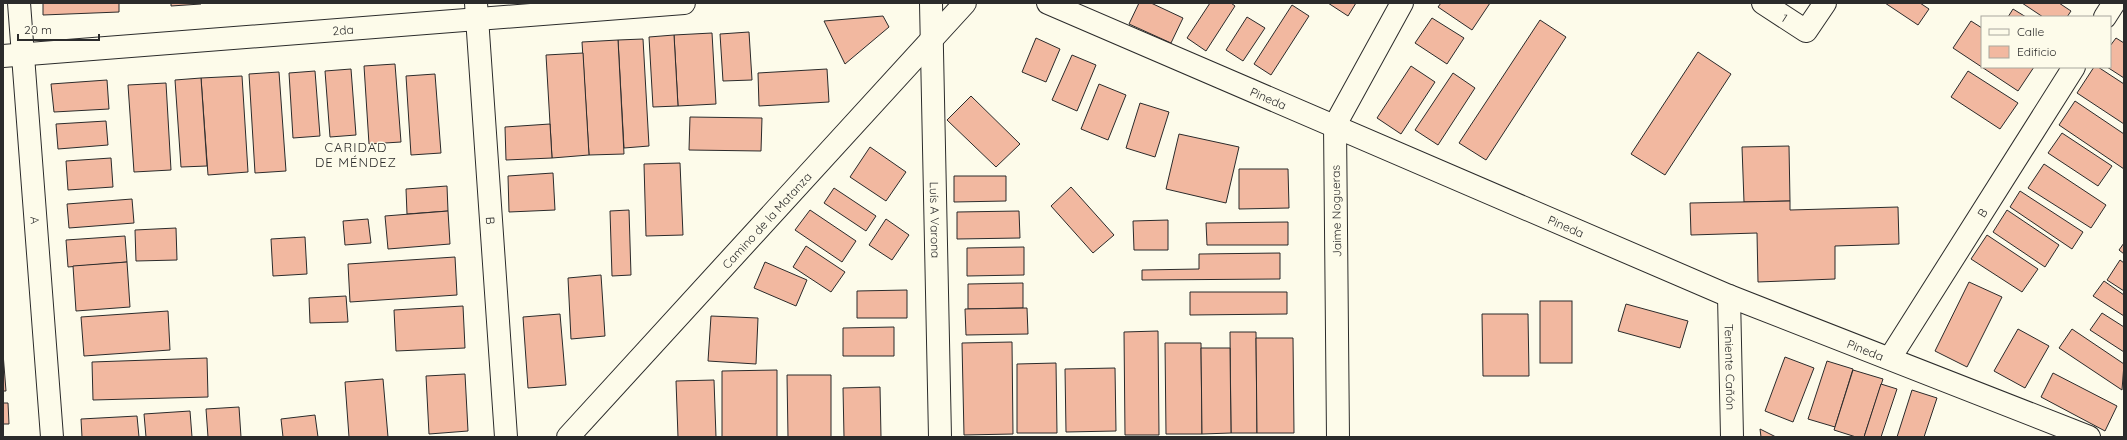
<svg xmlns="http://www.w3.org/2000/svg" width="2127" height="440" viewBox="0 0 2127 440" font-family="Quicksand,sans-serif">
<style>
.building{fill:#f2b8a0;stroke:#2b2b2b}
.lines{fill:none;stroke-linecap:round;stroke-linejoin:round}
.street-casing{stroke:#2b2b2b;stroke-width:24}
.secondary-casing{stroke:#2b2b2b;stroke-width:24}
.street{stroke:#fdfbea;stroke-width:22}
.secondary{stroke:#fdfbea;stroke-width:22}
.labels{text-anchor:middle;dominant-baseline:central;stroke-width:3;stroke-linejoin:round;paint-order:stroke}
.street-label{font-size:12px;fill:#2b2b2b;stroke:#fdfbea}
.neighbourhood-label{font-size:13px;letter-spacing:1px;fill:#2b2b2b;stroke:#fdfbea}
</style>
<rect width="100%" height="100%" fill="#fdfbea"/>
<g class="building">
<polygon points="43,3 119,3 119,12 43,15"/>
<polygon points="171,3 201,3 201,4 171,6"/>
<polygon points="1139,3 1151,3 1183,18 1171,43 1129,24"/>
<polygon points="1210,3 1231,3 1235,6 1206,51 1187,38"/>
<polygon points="1328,3 1356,3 1348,16"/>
<polygon points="1441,3 1490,3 1472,30 1438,7"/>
<polygon points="1885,3 1920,3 1929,9 1918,25"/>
<polygon points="2022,3 2059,3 2071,11 2067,17 2043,17"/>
<polygon points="1292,5 1309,16 1271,75 1254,64"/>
<polygon points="2013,9 2026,17 2008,17"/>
<polygon points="883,16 889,27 845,64 824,21"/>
<polygon points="1247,17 1265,28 1243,61 1226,50"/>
<polygon points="1432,18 1464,38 1447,64 1415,43"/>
<polygon points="1540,20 1566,37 1486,160 1459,143"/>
<polygon points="1971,21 1982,28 1982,67 2034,67 2018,91 1953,48"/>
<polygon points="749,32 752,80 723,81 720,34"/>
<polygon points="712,33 716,104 678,106 674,35"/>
<polygon points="674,35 678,106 653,107 649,37"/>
<polygon points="1036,38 1060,49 1046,82 1022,72"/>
<polygon points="2116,38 2124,43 2124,78 2107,67 2110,67 2110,46"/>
<polygon points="643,39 649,146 624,148 618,40"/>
<polygon points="618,40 624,154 589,155 582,42"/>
<polygon points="1698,52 1731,74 1665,175 1631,154"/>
<polygon points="583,53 589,155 552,158 546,55"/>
<polygon points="1072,55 1096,65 1077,111 1052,100"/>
<polygon points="395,64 401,142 369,144 364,66"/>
<polygon points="1411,66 1435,82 1401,134 1377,118"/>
<polygon points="2094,67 2098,67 2124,84 2124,124 2077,93"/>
<polygon points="351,69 356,135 330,137 325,71"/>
<polygon points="827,69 829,102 759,106 758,73"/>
<polygon points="315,71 320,136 293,138 289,73"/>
<polygon points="1968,71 2018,103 2000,129 1951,97"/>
<polygon points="279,72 286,171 255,173 249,74"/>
<polygon points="1453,73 1475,88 1438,145 1415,130"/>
<polygon points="435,74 441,153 411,155 406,76"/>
<polygon points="242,76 248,172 208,175 201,78"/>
<polygon points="201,78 207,166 181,167 175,80"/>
<polygon points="107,80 109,109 54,112 51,84"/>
<polygon points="166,83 171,170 134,172 128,85"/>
<polygon points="1099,84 1126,95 1108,140 1081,129"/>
<polygon points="971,96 1020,144 996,167 947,120"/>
<polygon points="2075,101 2124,134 2124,169 2059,125"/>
<polygon points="1140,103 1169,112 1155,157 1126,148"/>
<polygon points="690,117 762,118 761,151 689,150"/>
<polygon points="106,121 108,145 58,149 56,124"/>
<polygon points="550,124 552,158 506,160 505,127"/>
<polygon points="2062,133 2112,166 2098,186 2048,153"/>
<polygon points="1179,134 1239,147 1226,203 1166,189"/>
<polygon points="1789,146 1790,201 1744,202 1742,147"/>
<polygon points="870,147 906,172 886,201 850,177"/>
<polygon points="111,158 113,187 68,190 66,161"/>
<polygon points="680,163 683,235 646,236 644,164"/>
<polygon points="2044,164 2106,205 2091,228 2028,188"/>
<polygon points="1239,169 1288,169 1289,208 1239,209"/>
<polygon points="553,173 555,210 509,212 508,176"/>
<polygon points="954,176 1006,176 1006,201 954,202"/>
<polygon points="447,186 448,211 407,214 406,189"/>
<polygon points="1071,187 1114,235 1093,253 1051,206"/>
<polygon points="834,188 876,216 866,231 824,203"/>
<polygon points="2020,191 2083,232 2072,249 2010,207"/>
<polygon points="132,199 134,223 69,228 67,204"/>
<polygon points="1790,201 1790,210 1898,207 1899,244 1835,246 1835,279 1758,282 1757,233 1691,235 1690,203"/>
<polygon points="629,210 631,275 612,276 610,211"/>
<polygon points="810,210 856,241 842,262 795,230"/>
<polygon points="2007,210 2059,245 2045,267 1993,232"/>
<polygon points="448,211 450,244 388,249 385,216"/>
<polygon points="1019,211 1020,238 957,239 957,212"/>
<polygon points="368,219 371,243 345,245 343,221"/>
<polygon points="886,219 909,235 892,260 869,245"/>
<polygon points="1168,220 1168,250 1134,250 1133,221"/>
<polygon points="1288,222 1288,245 1207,245 1206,223"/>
<polygon points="176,228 177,260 136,261 135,230"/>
<polygon points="1987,235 2038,269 2022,292 1971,259"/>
<polygon points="125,236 127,262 68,267 66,240"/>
<polygon points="305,237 307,274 273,276 271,239"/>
<polygon points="2124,243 2124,254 2119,250"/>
<polygon points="806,246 845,272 831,292 793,267"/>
<polygon points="1024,247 1024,275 967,276 967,248"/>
<polygon points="1280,253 1280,279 1142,280 1142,270 1199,269 1199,254"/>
<polygon points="455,257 457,295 350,302 348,264"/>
<polygon points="2120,260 2124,263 2124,291 2107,280"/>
<polygon points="127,262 130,307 76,311 73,266"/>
<polygon points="765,262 807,280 796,306 754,288"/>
<polygon points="601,275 605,336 571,339 568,278"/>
<polygon points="2104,281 2124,295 2124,316 2093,296"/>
<polygon points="1969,282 2002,297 1967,367 1935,351"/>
<polygon points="1023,283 1023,308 968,309 968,284"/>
<polygon points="907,290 907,318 857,318 857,291"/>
<polygon points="1190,292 1287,292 1287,314 1190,315"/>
<polygon points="346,296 348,322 310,323 309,298"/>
<rect x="1540" y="301" width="32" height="62"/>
<polygon points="1626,304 1688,321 1680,348 1618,331"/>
<polygon points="463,306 465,348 396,351 394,310"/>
<polygon points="1027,308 1028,334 966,335 965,309"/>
<polygon points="168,311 170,350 84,356 81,317"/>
<polygon points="2102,313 2124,327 2124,352 2090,330"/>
<polygon points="560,314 566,385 528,388 523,317"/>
<polygon points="1482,314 1528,314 1529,376 1483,376"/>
<polygon points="711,316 758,318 756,364 708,361"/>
<polygon points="894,327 894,356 843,356 843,328"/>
<polygon points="2018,329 2049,346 2025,388 1994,371"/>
<polygon points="2072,329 2124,364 2122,390 2059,348"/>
<polygon points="1158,331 1159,435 1125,435 1124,332"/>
<polygon points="1230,332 1256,332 1257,433 1231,433"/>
<polygon points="1256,338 1293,338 1294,433 1257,433"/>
<polygon points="1012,342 1013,434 964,435 962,343"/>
<polygon points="1165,343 1201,343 1202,434 1166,434"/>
<polygon points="1201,348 1230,348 1231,433 1202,434"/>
<polygon points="3,353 6,391 3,391"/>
<polygon points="1785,357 1814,368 1793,422 1765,411"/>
<polygon points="207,358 208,397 93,400 92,362"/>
<polygon points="1827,361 1853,369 1835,427 1808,419"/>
<polygon points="1056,363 1057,433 1017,433 1017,364"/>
<polygon points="1115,368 1116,431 1066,432 1065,369"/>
<polygon points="777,370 777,437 722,437 722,371"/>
<polygon points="1853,370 1883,379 1864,437 1856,437 1834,430"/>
<polygon points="2053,373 2117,406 2105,431 2041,397"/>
<polygon points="465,374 468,431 429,434 426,376"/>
<polygon points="787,375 831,375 831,437 788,437"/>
<polygon points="383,379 388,437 349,437 345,382"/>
<polygon points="714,380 716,437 678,437 676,381"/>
<polygon points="1881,384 1897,389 1881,437 1864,437"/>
<polygon points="880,387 881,437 844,437 843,388"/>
<polygon points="1912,390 1937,398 1924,437 1897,437"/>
<polygon points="3,403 8,403 9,424 3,424"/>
<polygon points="239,407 241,437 208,437 206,409"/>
<polygon points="190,411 192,437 146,437 144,414"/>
<polygon points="315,415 318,437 283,437 281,419"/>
<polygon points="137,416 139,437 82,437 81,419"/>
<polygon points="1760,429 1776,437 1761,437"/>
</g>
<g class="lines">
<g class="street-casing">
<g id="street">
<path id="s1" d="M19,3L52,437"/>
<path id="s2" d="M931,3L940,437"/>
<path id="s3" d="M1763,3L1806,31L1825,3"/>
<polyline points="2105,17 2114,3"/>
<path id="s4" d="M3,56L684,3"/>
<path id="s5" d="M1890,358L2074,67"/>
<polyline points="1338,437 1335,125 1402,3"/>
</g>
</g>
<g class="secondary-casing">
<g id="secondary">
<path id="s6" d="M476,3L506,437"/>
<path id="s7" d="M1048,3L1729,296L2089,437"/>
<path id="s8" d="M1729,296L1732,437"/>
<path id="s9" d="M568,437L965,3"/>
</g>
</g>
<use href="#street" class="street"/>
<use href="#secondary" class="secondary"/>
</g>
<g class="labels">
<g class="street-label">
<text stroke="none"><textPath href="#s3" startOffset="26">1</textPath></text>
<text stroke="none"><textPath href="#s4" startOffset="341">2da</textPath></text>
<text stroke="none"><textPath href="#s7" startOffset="240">Pineda</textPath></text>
<text transform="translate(1336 211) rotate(-91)">Jaime Nogueras</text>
<text stroke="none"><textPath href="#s5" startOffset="172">B</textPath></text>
<text stroke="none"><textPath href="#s1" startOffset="218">A</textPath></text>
<text stroke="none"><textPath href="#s6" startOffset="218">B</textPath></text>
<text stroke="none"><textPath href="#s9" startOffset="294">Camino de la Matanza</textPath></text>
<text stroke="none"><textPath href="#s2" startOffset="217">Luís A Varona</textPath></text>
<text stroke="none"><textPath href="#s7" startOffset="564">Pineda</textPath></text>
<text stroke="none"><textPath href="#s7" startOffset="888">Pineda</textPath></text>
<text stroke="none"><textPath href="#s8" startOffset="71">Teniente Cañón</textPath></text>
</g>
<g class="neighbourhood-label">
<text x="356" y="147">CARIDAD<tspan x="356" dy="15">DE MÉNDEZ</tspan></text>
</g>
</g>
<rect width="2127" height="440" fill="none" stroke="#2b2b2b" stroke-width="8"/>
<rect x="1981" y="16" width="130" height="52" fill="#fdfbea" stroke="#a9a89e"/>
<rect x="1989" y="29" width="20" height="6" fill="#fdfbea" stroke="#a9a89e"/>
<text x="2017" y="36" font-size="12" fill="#2b2b2b">Calle</text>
<rect x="1989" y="46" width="20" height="12" fill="#f2b8a0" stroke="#a9a89e"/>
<text x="2017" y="56" font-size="12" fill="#2b2b2b">Edificio</text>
<path d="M18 34v6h81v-6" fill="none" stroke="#2b2b2b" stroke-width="2"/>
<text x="24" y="34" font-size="12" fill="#2b2b2b" stroke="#fdfbea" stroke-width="3" paint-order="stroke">20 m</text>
</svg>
